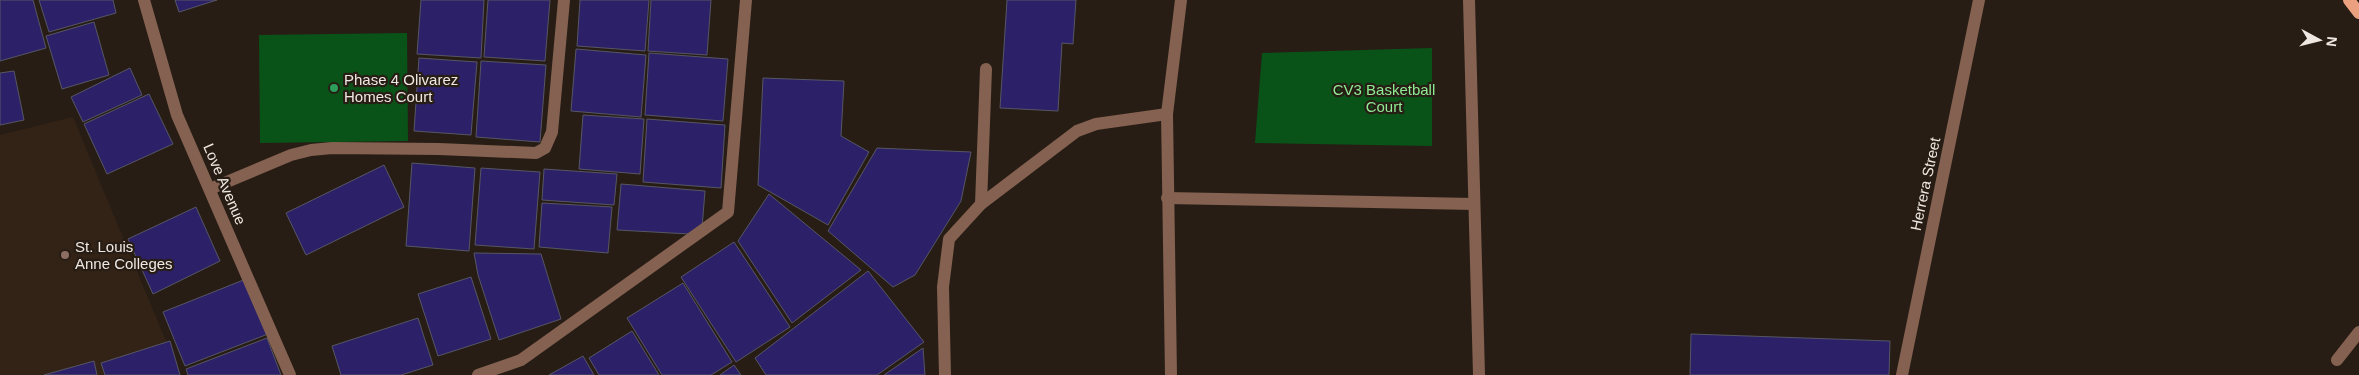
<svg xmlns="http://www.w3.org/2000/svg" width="2359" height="375" viewBox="0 0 2359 375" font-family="Helvetica,sans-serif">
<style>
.built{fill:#322316}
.green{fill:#0a5318}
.building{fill:#2c2168;stroke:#565664}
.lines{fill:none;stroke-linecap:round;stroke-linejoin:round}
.minor{stroke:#846150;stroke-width:12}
.major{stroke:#eba17f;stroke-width:12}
.leisure-dot{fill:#2e9e5b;stroke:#271d15;stroke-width:2}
.education-dot{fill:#8d6e63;stroke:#271d15;stroke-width:2}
.labels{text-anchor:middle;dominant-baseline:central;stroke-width:4.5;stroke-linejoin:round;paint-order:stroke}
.poi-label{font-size:15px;fill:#efe8e2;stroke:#271d15;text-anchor:start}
.park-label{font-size:15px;fill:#8feb94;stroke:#271d15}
.street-label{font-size:15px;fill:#efe8e2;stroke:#271d15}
</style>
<rect width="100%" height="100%" fill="#271d15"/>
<polygon class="built" points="73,117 180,375 0,375 0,135"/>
<g class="green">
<polygon points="407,33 408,141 260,143 259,35"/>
<polygon points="1432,48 1432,146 1255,143 1262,53"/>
</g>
<g class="building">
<polygon points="0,0 33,0 46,48 0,61"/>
<polygon points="39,0 113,0 116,13 49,32"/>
<polygon points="175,0 217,0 179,12"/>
<polygon points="421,0 484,0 481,58 417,54"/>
<polygon points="488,0 550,0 545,61 484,57"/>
<polygon points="580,0 649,0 645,51 577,46"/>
<polygon points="651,0 711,0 707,55 648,51"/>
<polygon points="1007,0 1076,0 1073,44 1062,43 1058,111 1000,108"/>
<polygon points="94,22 109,75 62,89 46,36"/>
<polygon points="576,49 646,55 641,117 571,111"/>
<polygon points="649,53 728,59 723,121 645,115"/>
<polygon points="419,58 477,62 471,135 414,131"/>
<polygon points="481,61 546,65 540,142 476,137"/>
<polygon points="130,68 142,95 83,122 71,97"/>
<polygon points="14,71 24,120 0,125 0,73"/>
<polygon points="763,78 844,81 841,136 869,152 828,225 758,185"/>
<polygon points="149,94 173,144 107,174 84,124"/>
<polygon points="583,115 644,119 640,174 579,169"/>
<polygon points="647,119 725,125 721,188 643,182"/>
<polygon points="877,148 971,152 961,201 915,275 893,287 828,231"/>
<polygon points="412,163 475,168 469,251 406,246"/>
<polygon points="384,165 404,207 306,255 286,213"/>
<polygon points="481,168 540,172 534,249 475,245"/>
<polygon points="544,169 617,174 614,205 542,200"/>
<polygon points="621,184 705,191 702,228 690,234 617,230"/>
<polygon points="769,194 861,270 792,323 738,241"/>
<polygon points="542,203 612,207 608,253 539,247"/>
<polygon points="196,207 220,261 153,294 128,239"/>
<polygon points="734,242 790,327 736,362 681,277"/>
<polygon points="474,253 541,254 561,319 499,340 478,275"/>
<polygon points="868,271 924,342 877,375 766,375 755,358"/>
<polygon points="471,277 491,339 438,356 418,294"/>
<polygon points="246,279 268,334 185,366 163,312"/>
<polygon points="683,283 732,362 711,375 662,375 627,318"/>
<polygon points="418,318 433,365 401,375 341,375 332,346"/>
<polygon points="632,331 659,375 599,375 589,358"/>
<polygon points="1691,334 1890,341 1889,375 1690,375"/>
<polygon points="267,338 281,375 188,375 186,369"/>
<polygon points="170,341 180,375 105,375 101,363"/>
<polygon points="923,348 925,375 884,375"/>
<polygon points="583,356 594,375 549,375"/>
<polygon points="94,361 97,375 44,375"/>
<polygon points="734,365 741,375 720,375"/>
</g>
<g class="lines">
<g class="minor">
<polyline points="144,0 177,115 290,375"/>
<polyline points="1469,0 1479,375"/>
<polyline points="210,189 291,155 311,150 332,148 439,149 536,153 545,148 552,132 564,0"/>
<polyline points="1167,198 1474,204"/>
<polyline points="981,204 986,69"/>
<polyline points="2337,360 2359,332"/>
<polyline points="478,375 521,360 728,212 746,0"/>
<polyline points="945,375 943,287 949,239 981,204 1077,131 1096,124 1167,114"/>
<polyline points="1171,375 1167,114 1181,0"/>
<polyline points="1902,375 1979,0"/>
</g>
<polyline class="major" points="2349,0 2359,13"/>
</g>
<circle class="leisure-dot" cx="334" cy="88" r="5"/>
<circle class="education-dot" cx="65" cy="255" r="5"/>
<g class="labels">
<g class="poi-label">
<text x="344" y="79">Phase 4 Olivarez<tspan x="344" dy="17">Homes Court</tspan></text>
<text x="75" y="246">St. Louis<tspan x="75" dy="17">Anne Colleges</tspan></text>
</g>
<g class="park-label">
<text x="1384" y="89">CV3 Basketball<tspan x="1384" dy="17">Court</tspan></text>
</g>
<g class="street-label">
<text transform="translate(225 184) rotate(67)">Love Avenue</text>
<text transform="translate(1925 184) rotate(-78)">Herrera Street</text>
</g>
</g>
<g transform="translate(2319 40) rotate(97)" stroke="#271d15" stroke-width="4" paint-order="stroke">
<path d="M0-4L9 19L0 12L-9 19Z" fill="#efe8e2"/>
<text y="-8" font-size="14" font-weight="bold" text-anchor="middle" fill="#efe8e2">N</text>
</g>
</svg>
